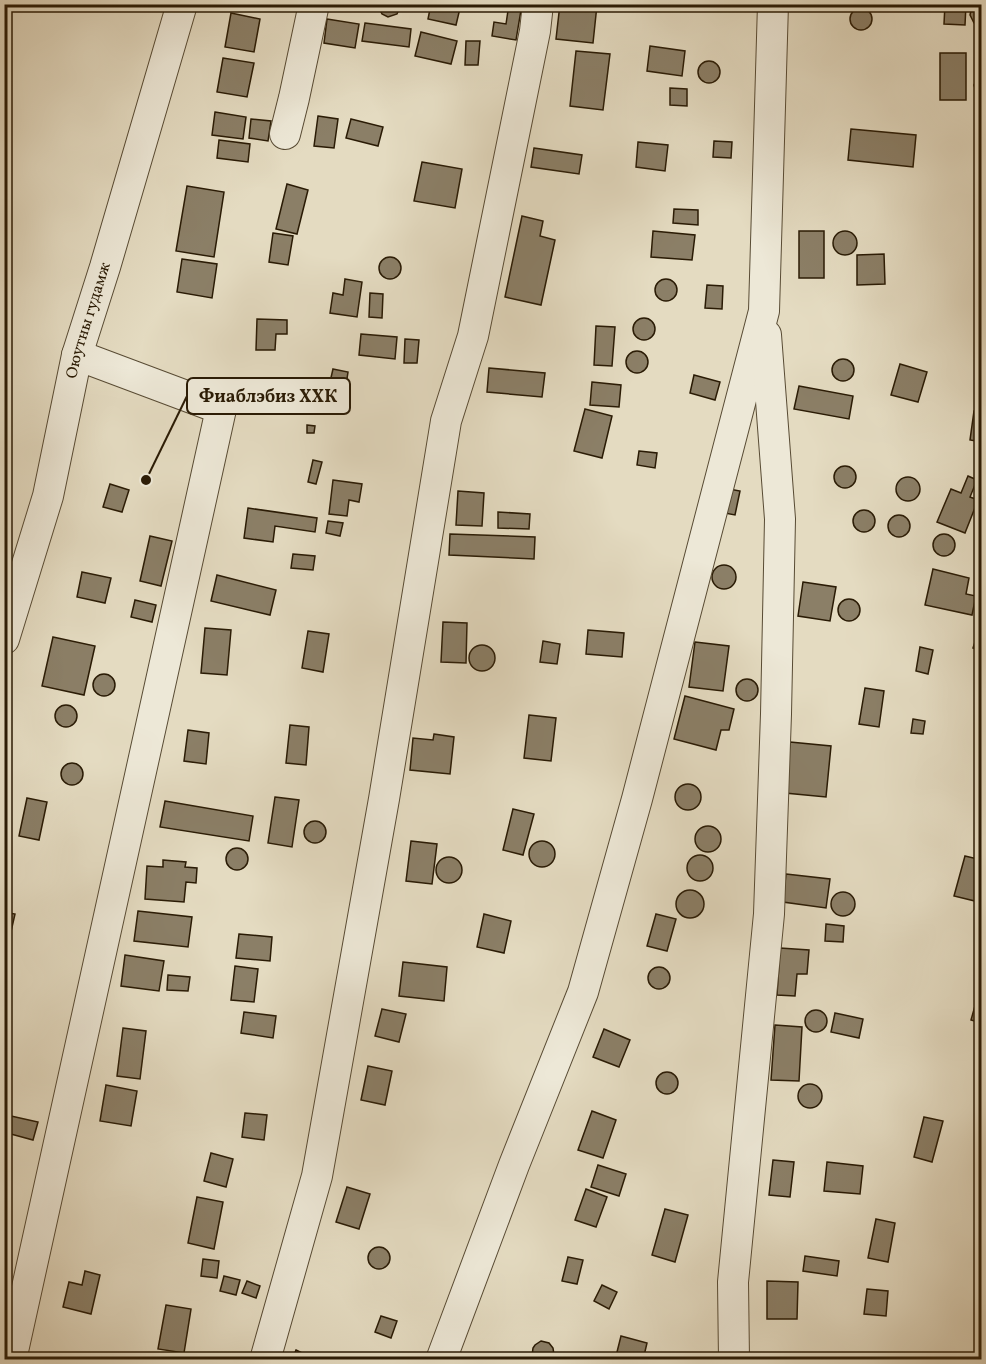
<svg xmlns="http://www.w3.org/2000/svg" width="986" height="1364" viewBox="0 0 986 1364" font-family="Vollkorn,serif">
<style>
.building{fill:#8b7f67;stroke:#2a1b05;stroke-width:1.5}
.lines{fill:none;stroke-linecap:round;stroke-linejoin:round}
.minor-casing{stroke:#584b34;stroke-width:32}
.minor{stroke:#ede8d7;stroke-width:30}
.labels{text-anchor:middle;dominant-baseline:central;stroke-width:6;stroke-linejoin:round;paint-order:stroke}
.street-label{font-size:16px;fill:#2a1b05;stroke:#ede8d7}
.leader{fill:none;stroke:#2a1b05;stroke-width:2}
.callout-dot{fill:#2a1b05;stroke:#ede8d7;stroke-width:2}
.callout{fill:#ede8d7;stroke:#2a1b05;stroke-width:2}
.callout-label{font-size:18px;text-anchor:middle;font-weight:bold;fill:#2a1b05}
</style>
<rect width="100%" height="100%" fill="#e4dbc1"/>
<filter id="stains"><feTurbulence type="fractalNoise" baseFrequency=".00333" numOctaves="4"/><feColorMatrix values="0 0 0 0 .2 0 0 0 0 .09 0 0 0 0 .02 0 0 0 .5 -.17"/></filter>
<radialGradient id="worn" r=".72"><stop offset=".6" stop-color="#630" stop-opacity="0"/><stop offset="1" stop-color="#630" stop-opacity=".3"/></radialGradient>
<g class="building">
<polygon points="379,4 400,4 400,7 397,14 388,17 382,14 380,10"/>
<polygon points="431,4 461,4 456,25 428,19"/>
<polygon points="509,4 522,4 516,40 492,36 494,22 506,24"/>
<polygon points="560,4 597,5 593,43 556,39"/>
<polygon points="945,4 966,4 965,25 944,24"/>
<polygon points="982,4 982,26 974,23 970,15 971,10 974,5"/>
<circle cx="861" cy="19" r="11"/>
<polygon points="231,13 260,19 254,52 225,47"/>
<polygon points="327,19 359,24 355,48 324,43"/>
<polygon points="365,23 411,29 409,47 362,41"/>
<polygon points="421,32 457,41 451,64 415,56"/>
<polygon points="466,41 480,41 478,65 465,65"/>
<polygon points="650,46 685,51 682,76 647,71"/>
<polygon points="576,51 610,54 603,110 570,106"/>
<rect x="940" y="53" width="26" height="47"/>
<polygon points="223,58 254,63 247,97 217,92"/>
<circle cx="709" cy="72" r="11"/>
<polygon points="982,75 982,96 976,92 974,85 977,78"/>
<polygon points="670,88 687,89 687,106 670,105"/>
<polygon points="215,112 246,117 243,139 212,135"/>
<polygon points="318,116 338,119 334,148 314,146"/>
<polygon points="251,119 271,121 268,141 249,138"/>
<polygon points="351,119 383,127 378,146 346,138"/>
<polygon points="851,129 916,135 913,167 848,160"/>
<polygon points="219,140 250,144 248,162 217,158"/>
<polygon points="714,141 732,142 731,158 713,157"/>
<polygon points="638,142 668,145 665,171 636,167"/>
<polygon points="534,148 582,155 579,174 531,167"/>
<polygon points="422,162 462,169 455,208 414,201"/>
<polygon points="287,184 308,190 297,234 276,229"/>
<polygon points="187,186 224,192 214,257 176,251"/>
<polygon points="674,209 698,210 698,225 673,223"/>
<polygon points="522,216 543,221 540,236 555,240 541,305 505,297"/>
<polygon points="653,231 695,235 692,260 651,257"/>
<rect x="799" y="231" width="25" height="47"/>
<circle cx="845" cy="243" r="12"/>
<polygon points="273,233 293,236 288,265 269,262"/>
<polygon points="884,254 885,284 857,285 857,255"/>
<circle cx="390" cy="268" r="11"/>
<polygon points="182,259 217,264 212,298 177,292"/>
<circle cx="666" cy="290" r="11"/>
<polygon points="345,279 362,282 357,317 330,313 333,293 343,295"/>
<polygon points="707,285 723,286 722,309 705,308"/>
<polygon points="370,293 383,294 382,318 369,317"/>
<circle cx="644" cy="329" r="11"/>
<polygon points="257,319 287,320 287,334 276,334 275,350 256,350"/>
<polygon points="596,326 615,327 612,366 594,365"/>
<polygon points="361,334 397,337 395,359 359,355"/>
<polygon points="405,339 419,340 417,363 404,363"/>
<circle cx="637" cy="362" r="11"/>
<circle cx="843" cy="370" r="11"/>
<polygon points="900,364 927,372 918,402 891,395"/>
<polygon points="489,368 545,373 542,397 487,392"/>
<polygon points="333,369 348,372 346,385 330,382"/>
<polygon points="694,375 720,382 715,400 690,393"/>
<polygon points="592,382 621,385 619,407 590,405"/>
<polygon points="799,386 853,396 849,419 794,409"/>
<polygon points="585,409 612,416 602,458 574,451"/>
<polygon points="974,411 982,412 982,442 970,440"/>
<polygon points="307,425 315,426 314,433 307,433"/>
<polygon points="639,451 657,453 655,468 637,465"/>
<polygon points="313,460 322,462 316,484 308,482"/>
<circle cx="845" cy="477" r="11"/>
<polygon points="968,476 977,480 970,497 978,500 965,533 937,522 951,489 961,493"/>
<circle cx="908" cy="489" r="12"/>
<polygon points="333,480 362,484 359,502 349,500 347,516 329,514"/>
<polygon points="110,484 129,490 122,512 103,507"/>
<polygon points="724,488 740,491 735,515 719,512"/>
<polygon points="458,491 484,493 482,526 456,525"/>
<polygon points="248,508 317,518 315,532 275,526 273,542 244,538"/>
<circle cx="864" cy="521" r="11"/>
<polygon points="498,512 530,514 529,529 498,528"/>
<circle cx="899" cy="526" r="11"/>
<polygon points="328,521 343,523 340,536 326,533"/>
<polygon points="450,534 535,537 534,559 449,555"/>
<circle cx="944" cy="545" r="11"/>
<polygon points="150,536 172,541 161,586 140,581"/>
<polygon points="293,554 315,556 313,570 291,568"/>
<circle cx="724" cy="577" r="12"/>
<polygon points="933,569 969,578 966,594 976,596 972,615 925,605"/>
<polygon points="82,572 111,578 105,603 77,597"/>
<polygon points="217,575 276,590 270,615 211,601"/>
<polygon points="803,582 836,587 830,621 798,616"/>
<circle cx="849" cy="610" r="11"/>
<polygon points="135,600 156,605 152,622 131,617"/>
<polygon points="443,622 467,623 466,663 441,662"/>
<polygon points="205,628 231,630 227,675 201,673"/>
<polygon points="588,630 624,633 622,657 586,654"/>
<polygon points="308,631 329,634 323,672 302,668"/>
<polygon points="53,637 95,646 84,695 42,686"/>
<polygon points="976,639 982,641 982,651 973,648"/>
<polygon points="543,641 560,644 557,664 540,662"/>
<polygon points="695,642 729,646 723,691 689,687"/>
<circle cx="482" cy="658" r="13"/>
<polygon points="920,647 933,650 928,674 916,671"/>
<circle cx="104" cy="685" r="11"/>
<circle cx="747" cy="690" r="11"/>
<polygon points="865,688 884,691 879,727 859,724"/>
<polygon points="685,696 734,709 729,730 721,730 716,750 674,739"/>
<circle cx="66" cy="716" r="11"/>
<polygon points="529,715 556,718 551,761 524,758"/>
<polygon points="913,719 925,721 923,734 911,733"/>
<polygon points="290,725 309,727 306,765 286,763"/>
<polygon points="188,730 209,733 206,764 184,761"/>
<polygon points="434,734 454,737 450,774 410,770 413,738 433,740"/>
<polygon points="790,742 831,746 826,797 785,793"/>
<circle cx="72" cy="774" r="11"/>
<circle cx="688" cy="797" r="13"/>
<polygon points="275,797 299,800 292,847 268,843"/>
<polygon points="27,798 47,802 39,840 19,836"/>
<polygon points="165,801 253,816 249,841 160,827"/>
<polygon points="513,809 534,814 523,855 503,850"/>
<circle cx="315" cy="832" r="11"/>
<circle cx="708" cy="839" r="13"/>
<circle cx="542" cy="854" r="13"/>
<polygon points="411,841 437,844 432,884 406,881"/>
<circle cx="237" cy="859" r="11"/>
<circle cx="700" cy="868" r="13"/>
<polygon points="965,856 982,860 982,892 979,902 954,896"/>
<circle cx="449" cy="870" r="13"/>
<polygon points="163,860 186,862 185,867 197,868 196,883 186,882 184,902 145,899 147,866 163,867"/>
<polygon points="786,874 830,879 826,908 783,902"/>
<circle cx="690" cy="904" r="14"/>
<circle cx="843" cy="904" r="12"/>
<polygon points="138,911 192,917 188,947 134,941"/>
<polygon points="4,912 15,914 7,949 4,948"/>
<polygon points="484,914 511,921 504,953 477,947"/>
<polygon points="656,914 676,919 667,951 647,946"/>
<polygon points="826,924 844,926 843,942 825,941"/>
<polygon points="239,934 272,937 270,961 236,958"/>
<polygon points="780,948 809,950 807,974 797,974 795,996 777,995"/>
<polygon points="125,955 164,961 159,991 121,986"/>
<polygon points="403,962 447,967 444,1001 399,996"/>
<polygon points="235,966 258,969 254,1002 231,1000"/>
<circle cx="659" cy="978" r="11"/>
<polygon points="168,975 190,977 188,991 167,990"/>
<polygon points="982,981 982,1023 971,1020"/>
<polygon points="382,1009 406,1014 399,1042 375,1036"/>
<circle cx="816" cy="1021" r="11"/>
<polygon points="244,1012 276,1016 273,1038 241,1033"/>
<polygon points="835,1013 863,1019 859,1038 831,1032"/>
<polygon points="775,1025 802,1027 799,1081 771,1080"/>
<polygon points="123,1028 146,1031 140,1079 117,1076"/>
<polygon points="604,1029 630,1040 619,1067 593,1057"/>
<polygon points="368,1066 392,1071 385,1105 361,1100"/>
<circle cx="667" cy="1083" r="11"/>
<circle cx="810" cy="1096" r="12"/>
<polygon points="106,1085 137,1091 131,1126 100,1121"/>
<polygon points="592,1111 616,1120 603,1158 578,1150"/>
<polygon points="245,1113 267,1115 264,1140 242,1137"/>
<polygon points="11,1116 38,1122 33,1140 7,1133"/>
<polygon points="924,1117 943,1121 932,1162 914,1157"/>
<polygon points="211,1153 233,1159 226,1187 204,1181"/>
<polygon points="773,1160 794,1162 790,1197 769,1195"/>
<polygon points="827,1162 863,1166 860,1194 824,1191"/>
<polygon points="598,1165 626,1174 619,1196 591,1187"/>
<polygon points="347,1187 370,1194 359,1229 336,1222"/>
<polygon points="586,1189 607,1197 596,1227 575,1220"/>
<polygon points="197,1197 223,1202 214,1249 188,1243"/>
<polygon points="665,1209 688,1215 675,1262 652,1255"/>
<polygon points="876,1219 895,1223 888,1262 868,1258"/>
<circle cx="379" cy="1258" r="11"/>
<polygon points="805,1256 839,1261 837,1276 803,1271"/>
<polygon points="568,1257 583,1260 577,1284 562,1281"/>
<polygon points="203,1259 219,1261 217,1278 201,1276"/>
<polygon points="85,1271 100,1275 91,1314 63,1307 69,1282 82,1285"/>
<polygon points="224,1276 240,1280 236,1295 220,1291"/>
<polygon points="247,1281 260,1286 256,1298 242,1293"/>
<polygon points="767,1281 798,1282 797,1319 767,1319"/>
<polygon points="602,1285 617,1292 609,1309 594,1301"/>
<polygon points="867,1289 888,1291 886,1316 864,1314"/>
<polygon points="166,1305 191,1309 184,1353 158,1349"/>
<polygon points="381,1316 397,1321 391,1338 375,1332"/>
<polygon points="621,1336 647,1343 643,1360 615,1360"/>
<polygon points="541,1341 549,1343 553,1348 554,1355 552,1360 535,1360 532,1356 533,1348 535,1345"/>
<polygon points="296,1350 316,1360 292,1360"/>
<polygon points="61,1354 81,1360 60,1360"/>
</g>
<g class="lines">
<g class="minor-casing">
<g id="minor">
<polyline points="285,134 294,98 314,4"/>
<path id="s1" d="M4,639L48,496L77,355L105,267L182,4"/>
<polyline points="11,1360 221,409 77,355"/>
<polyline points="265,1360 317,1176 384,799 446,421 473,336 535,31 538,4"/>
<polyline points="441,1360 514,1165 583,992 637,799 764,311 773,4"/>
<polyline points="734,1360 733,1282 769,914 776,714 780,519 766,335"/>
</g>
</g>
<use href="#minor" class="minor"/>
</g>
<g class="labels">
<g class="street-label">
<text stroke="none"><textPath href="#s1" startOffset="330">Оюутны гудамж</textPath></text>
</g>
</g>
<path class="leader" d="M146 480L187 396"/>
<circle class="callout-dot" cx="146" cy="480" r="6"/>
<rect class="callout" x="187" y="378" width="163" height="36" rx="6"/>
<g class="callout-label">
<text x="268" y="402">Фиаблэбиз ХХК</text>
</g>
<rect width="986" height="1364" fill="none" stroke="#e4dbc1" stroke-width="24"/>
<rect x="6" y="6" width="974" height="1352" fill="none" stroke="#2a1b05" stroke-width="3"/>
<rect x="12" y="12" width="962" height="1340" fill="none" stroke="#2a1b05" stroke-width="1.5"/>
<rect width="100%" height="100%" filter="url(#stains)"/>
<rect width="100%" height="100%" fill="url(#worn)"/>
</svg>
